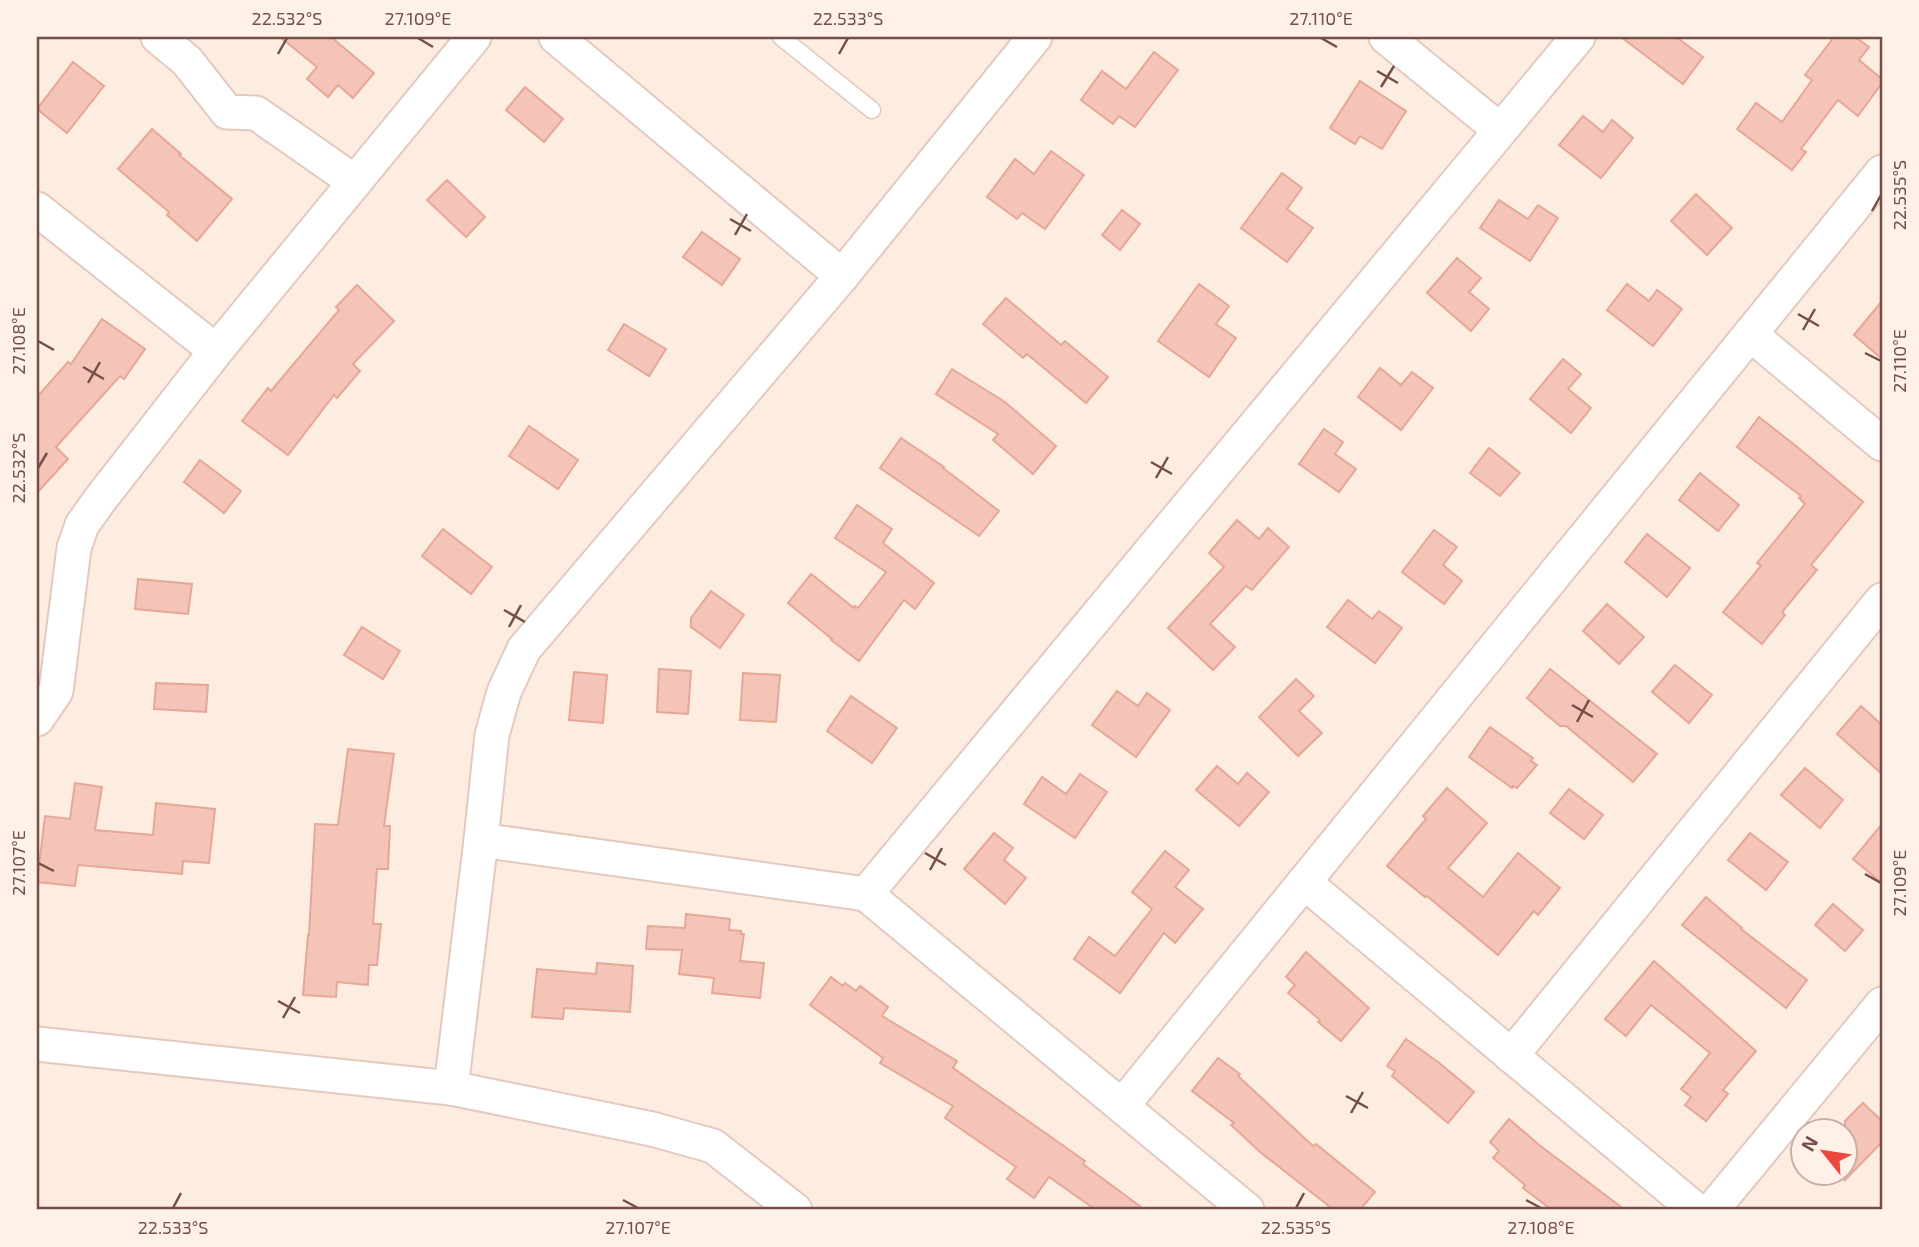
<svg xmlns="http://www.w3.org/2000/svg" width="1919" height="1247" viewBox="0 0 1919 1247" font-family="'Exo 2',sans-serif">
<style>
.building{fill:#f3c4b7;stroke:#e7a797;stroke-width:2}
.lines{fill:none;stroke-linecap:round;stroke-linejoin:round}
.lane-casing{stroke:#e3c9bf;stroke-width:19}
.street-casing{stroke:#e3c9bf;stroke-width:37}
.lane{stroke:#fff;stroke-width:16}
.street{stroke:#fff;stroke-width:33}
.ticks{fill:none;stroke:#744f47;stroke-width:2.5}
.neatline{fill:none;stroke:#744f47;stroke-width:2.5}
.ticks-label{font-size:18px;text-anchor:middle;fill:#744f47}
</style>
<rect width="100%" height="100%" fill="#fdede0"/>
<g class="building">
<polygon points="280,37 331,37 374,73 353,98 338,85 328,97 307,79 317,67"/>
<polygon points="1621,37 1676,37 1703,57 1683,84"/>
<polygon points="1834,37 1855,37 1869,47 1859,60 1882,79 1882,83 1858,116 1838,100 1801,149 1806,152 1792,170 1737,129 1756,103 1782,122 1812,80 1805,75"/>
<polygon points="1154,52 1178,70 1135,127 1119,116 1113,124 1081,100 1102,71 1126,89"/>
<polygon points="73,62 104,86 67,133 37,109"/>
<polygon points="1360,81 1406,111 1382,149 1360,136 1355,144 1330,128"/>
<polygon points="525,87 563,119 544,142 506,110"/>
<polygon points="1583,116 1603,132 1612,120 1633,138 1601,178 1559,145"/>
<polygon points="152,129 181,154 179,155 232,199 197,241 167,215 169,212 118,169"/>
<polygon points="1051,151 1084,175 1045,229 1022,213 1017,219 987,197 1015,159 1034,174"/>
<polygon points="1282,173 1302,188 1287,209 1313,228 1287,262 1241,228"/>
<polygon points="447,180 485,217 466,237 427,200"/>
<polygon points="1696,194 1732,228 1707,255 1671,221"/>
<polygon points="1499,200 1528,219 1538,205 1558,218 1530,261 1480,228"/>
<polygon points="1122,210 1140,224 1120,250 1102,235"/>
<polygon points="702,232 740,259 722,285 683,257"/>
<polygon points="1457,258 1481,278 1469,292 1489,309 1471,331 1427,293"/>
<polygon points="1199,284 1229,306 1216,324 1236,338 1209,377 1158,341"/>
<polygon points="1627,284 1649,301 1657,290 1682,309 1653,346 1607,310"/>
<polygon points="357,285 394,321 353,364 360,371 337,398 334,395 288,455 242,421 268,388 271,391 339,310 336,307"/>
<polygon points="1006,298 1061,345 1065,341 1108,377 1086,403 1027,354 1023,358 983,324"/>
<polygon points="1882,301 1882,359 1854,335"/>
<polygon points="102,319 145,349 124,379 120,376 56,447 68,459 37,493 37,397 68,362 71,364"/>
<polygon points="624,324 666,349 649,376 608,350"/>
<polygon points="1563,359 1581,374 1568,389 1591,408 1571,433 1530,399"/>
<polygon points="1380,368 1401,385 1412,372 1433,388 1401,430 1358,397"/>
<polygon points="952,369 1005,402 1056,446 1033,474 993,440 998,434 936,394"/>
<polygon points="1759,417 1796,446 1863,502 1811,565 1817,570 1782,612 1785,615 1762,644 1723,612 1761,566 1757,563 1805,504 1799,498 1801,496 1737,447"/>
<polygon points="529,426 578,460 558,489 509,456"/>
<polygon points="1324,429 1343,442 1335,454 1356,469 1339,492 1299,464"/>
<polygon points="901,438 944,467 943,468 999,511 979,536 880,468"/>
<polygon points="1489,448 1520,473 1500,496 1470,473"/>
<polygon points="200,460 241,491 224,513 184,482"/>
<polygon points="1700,473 1739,505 1718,531 1679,500"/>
<polygon points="857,505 892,529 883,543 934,583 915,609 904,600 859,661 831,640 832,639 788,603 811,574 854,608 855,606 858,608 886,572 835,538"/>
<polygon points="1237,520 1259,539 1268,528 1289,547 1252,590 1246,586 1210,624 1235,647 1213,670 1168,628 1224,567 1209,553"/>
<polygon points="443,529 492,567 471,594 422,556"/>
<polygon points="1434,530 1457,547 1443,565 1462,581 1444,604 1402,572"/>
<polygon points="1647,534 1690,568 1667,597 1625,562"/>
<polygon points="138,579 192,584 188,614 135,609"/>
<polygon points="711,591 744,615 720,648 691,627 691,618"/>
<polygon points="1348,600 1372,619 1379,611 1402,628 1375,663 1327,627"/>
<polygon points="1607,604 1644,637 1619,664 1583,631"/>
<polygon points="362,627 400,651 383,679 344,655"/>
<polygon points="1675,665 1712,695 1689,723 1652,692"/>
<polygon points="659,669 691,671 688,714 657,712"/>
<polygon points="1550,669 1657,754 1633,782 1566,726 1560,726 1527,698"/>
<polygon points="574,672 607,675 603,723 569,720"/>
<polygon points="743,673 780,675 776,722 740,720"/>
<polygon points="1296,679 1314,696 1299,711 1322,733 1298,756 1259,717"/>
<polygon points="156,683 208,685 206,712 154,709"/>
<polygon points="1117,691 1138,706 1147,693 1170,710 1136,757 1092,725"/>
<polygon points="851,696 897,728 872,763 827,731"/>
<polygon points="1861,706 1882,725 1882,774 1837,734"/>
<polygon points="1490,727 1533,758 1531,761 1537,765 1517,788 1513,786 1512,788 1469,757"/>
<polygon points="348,749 394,754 384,826 390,826 388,869 377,869 373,924 381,924 377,965 369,965 368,985 337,982 336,997 303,995 308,935 309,935 315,824 338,825"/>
<polygon points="1217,766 1238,784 1247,773 1269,792 1239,826 1196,790"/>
<polygon points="1805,768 1843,800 1820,828 1781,795"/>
<polygon points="1080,774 1107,792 1075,838 1024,804 1042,777 1066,794"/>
<polygon points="75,783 102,787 95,830 153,835 156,803 215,809 209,863 183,861 182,874 78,865 75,886 37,882 45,816 70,819"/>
<polygon points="1447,788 1487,823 1448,868 1483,897 1518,853 1560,888 1538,915 1534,911 1498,955 1427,896 1425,897 1387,866 1426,819 1423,816"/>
<polygon points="1569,789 1603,815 1584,839 1550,813"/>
<polygon points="1882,824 1882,883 1853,859"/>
<polygon points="994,833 1013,848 1004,860 1026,878 1005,904 964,869"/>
<polygon points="1750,833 1788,862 1766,890 1728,860"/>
<polygon points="1165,851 1189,870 1175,887 1203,909 1175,943 1164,933 1120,993 1074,959 1089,937 1115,956 1152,909 1132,892"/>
<polygon points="1706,897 1742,928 1741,929 1807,980 1786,1008 1682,925"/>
<polygon points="1833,904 1863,930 1845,951 1815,925"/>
<polygon points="686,914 730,919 729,930 741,931 741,934 744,934 740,961 764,963 760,998 712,993 714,978 679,974 682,950 646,949 648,926 685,928"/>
<polygon points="1306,952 1369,1008 1341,1041 1318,1022 1320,1020 1288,993 1295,985 1286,977"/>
<polygon points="1654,961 1756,1051 1723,1090 1728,1094 1706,1121 1685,1105 1691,1097 1681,1089 1710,1053 1651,1005 1626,1036 1605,1019"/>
<polygon points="597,963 633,966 630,1012 564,1008 563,1019 532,1017 537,969 596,974"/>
<polygon points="831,977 843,986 845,983 856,991 860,986 888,1007 882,1016 957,1061 953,1068 1085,1161 1083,1164 1145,1210 1096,1210 1049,1177 1034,1198 1007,1179 1016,1167 945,1118 953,1106 880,1063 883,1058 810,1005"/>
<polygon points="1406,1039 1438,1062 1474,1092 1448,1123 1392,1076 1395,1071 1387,1066"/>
<polygon points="1218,1058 1240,1074 1238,1076 1313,1146 1316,1144 1375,1192 1360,1210 1334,1210 1260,1152 1231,1125 1234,1123 1192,1091"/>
<polygon points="1863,1103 1882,1121 1882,1142 1845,1180 1845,1121"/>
<polygon points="1509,1119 1538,1144 1625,1210 1552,1210 1523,1188 1525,1185 1493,1158 1499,1151 1490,1142"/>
</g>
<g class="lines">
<g class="lane-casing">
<polyline id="lane" points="781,37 872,110"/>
</g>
<g class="street-casing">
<g id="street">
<polyline points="158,37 187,61 227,112 256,113 355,182"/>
<polyline points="556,37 842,276"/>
<polyline points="1386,37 1500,130"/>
<polyline points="37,209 216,351"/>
<polyline points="1750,334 1882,444"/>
<polyline points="37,719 56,691 74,548 82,525 99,501 216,351 474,37"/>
<polyline points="481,840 866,894 1578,37"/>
<polyline points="1304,882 1696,1210"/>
<polyline points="866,894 1247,1210"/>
<polyline points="37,1044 451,1088 652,1129 713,1146 795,1210"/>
<polyline points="1511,1056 1882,600"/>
<polyline points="451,1088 481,840 492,735 504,692 524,649 842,276 1035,37"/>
<polyline points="1122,1106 1882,172"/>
<polyline points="1712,1210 1882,1004"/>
</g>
</g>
<use href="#lane" class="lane"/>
<use href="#street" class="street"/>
</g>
<path class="ticks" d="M418,38L433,47M1321,38L1337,47M278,54L287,38M839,54L848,38M1377,71L1398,83M1381,87L1394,66M1872,211L1881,195M730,219L751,231M735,235L747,214M1798,314L1819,326M1803,330L1815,309M38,341L54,350M1865,353L1881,361M83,367L104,379M88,383L100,362M1151,462L1172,474M38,468L47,453M1156,478L1168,457M504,610L525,622M509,627L521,605M1572,705L1593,717M1577,722L1589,700M925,853L946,865M38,863L54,871M930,870L942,848M1865,874L1881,883M278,1001L300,1013M283,1018L295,997M1346,1096L1368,1108M1351,1113L1363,1092M623,1200L638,1208M1526,1200L1541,1208M173,1208L181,1193M1296,1208L1304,1193"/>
<rect width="1919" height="1247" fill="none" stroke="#fff1e7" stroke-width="77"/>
<g transform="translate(1824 1152) rotate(300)"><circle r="33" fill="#fff1e7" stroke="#c7b0a7" stroke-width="2"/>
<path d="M0-5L12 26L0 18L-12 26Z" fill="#ec4840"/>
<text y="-10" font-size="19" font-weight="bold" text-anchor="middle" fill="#744f47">N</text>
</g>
<rect x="38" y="38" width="1843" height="1170" class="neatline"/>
<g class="ticks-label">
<text x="287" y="25">22.532°S</text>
<text x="418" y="25">27.109°E</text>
<text x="848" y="25">22.533°S</text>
<text x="1321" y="25">27.110°E</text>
<text transform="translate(1900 195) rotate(-90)" y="6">22.535°S</text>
<text transform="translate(19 341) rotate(-90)" y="6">27.108°E</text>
<text transform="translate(1900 361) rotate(-90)" y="6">27.110°E</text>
<text transform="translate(19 468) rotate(-90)" y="6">22.532°S</text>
<text transform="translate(19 863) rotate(-90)" y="6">27.107°E</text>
<text transform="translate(1900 883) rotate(-90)" y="6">27.109°E</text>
<text x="173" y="1234">22.533°S</text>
<text x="638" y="1234">27.107°E</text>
<text x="1296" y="1234">22.535°S</text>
<text x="1541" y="1234">27.108°E</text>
</g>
</svg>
